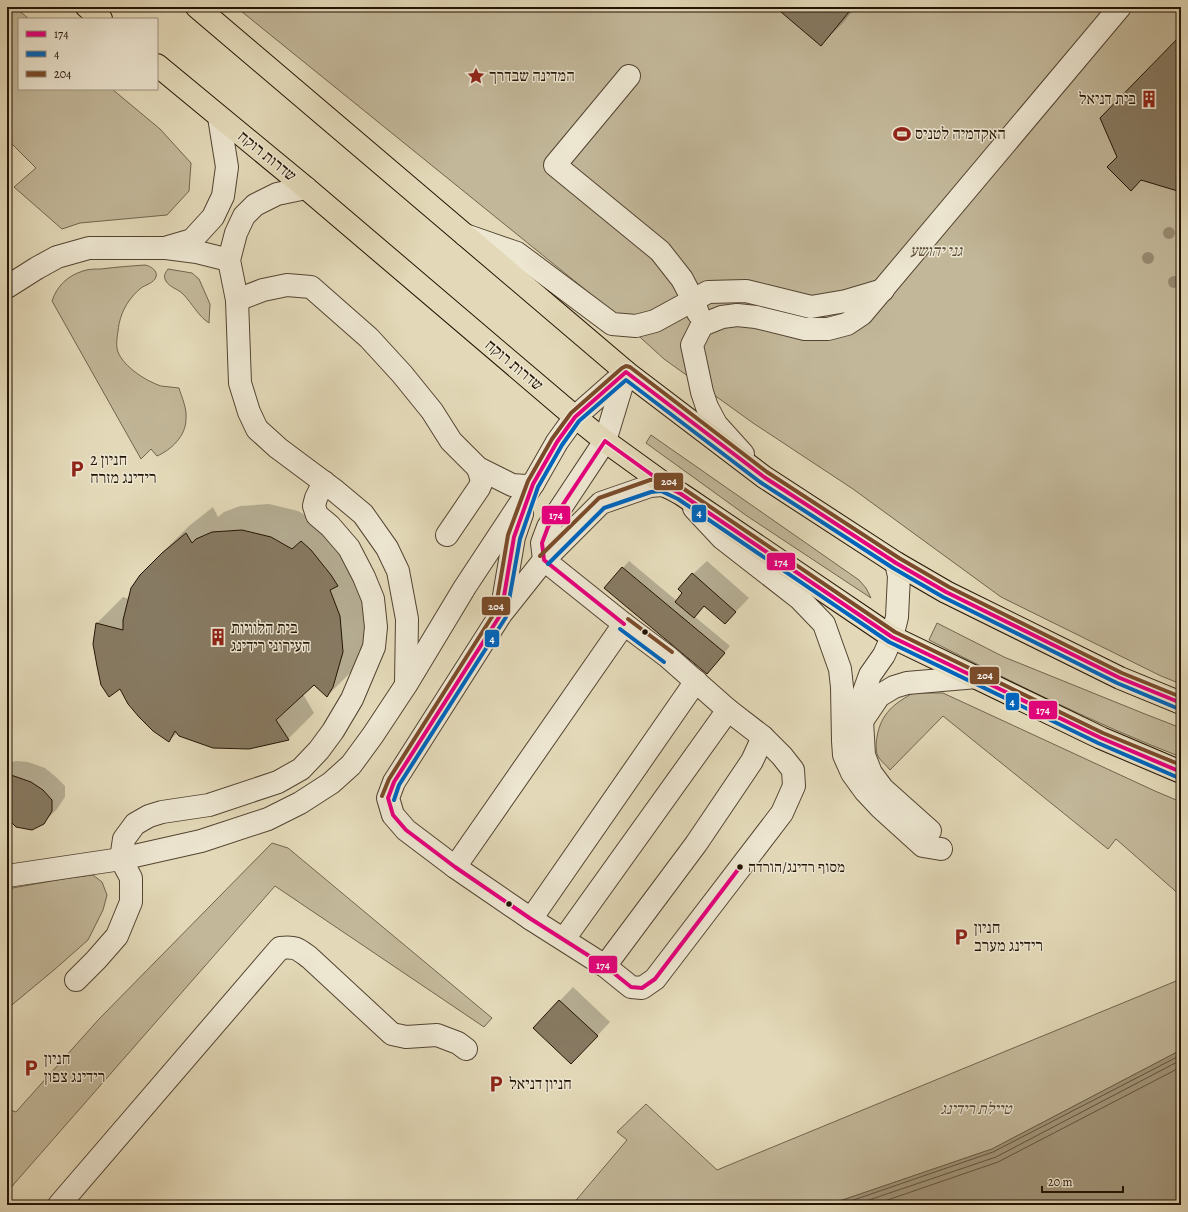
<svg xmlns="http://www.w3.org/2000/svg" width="1188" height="1212" viewBox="0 0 1188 1212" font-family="Alegreya,'Frank Ruhl Libre',serif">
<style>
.green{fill:#c2b799;stroke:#72654e}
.water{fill:#a2967b;stroke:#6f624b}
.shadow{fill:#0003}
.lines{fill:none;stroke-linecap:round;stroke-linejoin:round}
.shore{stroke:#625440;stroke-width:1}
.building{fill:#877a62;stroke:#231304}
.minor-casing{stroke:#534431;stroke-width:24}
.major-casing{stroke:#231304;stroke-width:24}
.minor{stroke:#ede6d1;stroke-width:22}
.major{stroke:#e3d9b8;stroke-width:22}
.bus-1-casing{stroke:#ede6d1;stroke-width:7}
.bus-2-casing{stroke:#ede6d1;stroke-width:7}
.bus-3-casing{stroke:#ede6d1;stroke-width:7}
.bus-1{stroke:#e5007d;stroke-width:4}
.bus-2{stroke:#0065bd;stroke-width:4}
.bus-3{stroke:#7a4b2a;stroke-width:4}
.tree{fill:#988b72}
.bus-dot{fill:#231304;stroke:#ede6d1;stroke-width:1.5}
.labels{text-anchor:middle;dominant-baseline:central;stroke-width:3;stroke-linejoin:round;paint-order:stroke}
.bus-label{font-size:15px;fill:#231304;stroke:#ede6d1;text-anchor:start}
.poi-label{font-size:16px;fill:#231304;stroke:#ede6d1;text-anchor:start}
.street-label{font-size:16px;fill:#231304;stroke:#ede6d1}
.park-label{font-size:16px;font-style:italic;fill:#5b4c38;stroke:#ede6d1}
.line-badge{stroke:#ede6d1;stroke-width:1.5}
.badge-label{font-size:11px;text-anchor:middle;font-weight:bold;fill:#fff}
</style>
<rect width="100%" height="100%" fill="#e3d9b8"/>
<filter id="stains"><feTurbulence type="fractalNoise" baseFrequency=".005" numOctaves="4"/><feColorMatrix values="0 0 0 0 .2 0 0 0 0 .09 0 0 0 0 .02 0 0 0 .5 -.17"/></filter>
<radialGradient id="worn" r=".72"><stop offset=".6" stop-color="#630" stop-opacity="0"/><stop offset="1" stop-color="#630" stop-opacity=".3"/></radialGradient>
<g class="green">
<polygon points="7,7 15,7 29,19 19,19 19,89 112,89 160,129 191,163 189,191 167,215 80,223 62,229 14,187 36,168 7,139"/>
<polygon points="236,7 1181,7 1181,684 1161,676 1001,597 853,489 753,423 664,359 608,308"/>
<path d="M145,265C151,266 158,271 156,277C154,283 145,285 141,288C129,298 122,310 119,324C118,333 115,344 118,352C124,367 146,381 161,386C167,387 173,387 179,388C182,398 187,408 186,419C186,436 171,450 157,456L151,449L141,459L52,301C57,286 67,276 83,271C88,269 95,269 101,269C116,267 131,266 145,265Z"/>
<path d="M168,269L192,273L199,279L210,304L209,323C198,316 192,303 183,294C178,289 169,287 166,281C163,276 165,273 168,269Z"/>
<polygon points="651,435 859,580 866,588 871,598 747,516 646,443"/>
<path d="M937,623L1004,657L1145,714L1181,728V757C1095,724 1012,682 929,640Z"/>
<path d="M913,693H943L1155,791L1181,802V896L1116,839L1108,849L943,716L890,770C887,766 882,762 879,758C875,753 876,743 877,737C881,713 894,704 913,693Z"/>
<polygon points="272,843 288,848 492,1018 484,1027 275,886 7,1192 7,1109 16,1112 99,1019"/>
<polygon points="93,875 102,882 107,895 103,910 88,940 54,970 7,1009 7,889 63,879"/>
<polygon points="1181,979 1181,1050 992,1149 828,1205 572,1205 627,1140 617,1132 646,1104 717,1170"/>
</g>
<polygon class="water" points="1181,1050 1181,1205 828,1205 992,1149"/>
<g class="shadow">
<polygon points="786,7 856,7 842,24 821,44"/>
<polygon points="269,504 298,511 319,523 358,548 369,625 359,659 353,670 327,696 314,684 303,694 314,713 288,739 177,733 169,741 120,688 96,624 123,597 129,599 162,553 189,526 213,507 218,517 224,512 240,506"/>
<polygon points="629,561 677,601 684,593 693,574 707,561 749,598 725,623 705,605 694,616 730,646 713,666 623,568"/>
<polygon points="17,761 28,762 45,768 56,777 65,786 65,797 57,809 43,823 7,803 7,763"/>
<polygon points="573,987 610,1022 585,1049 534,1028"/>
</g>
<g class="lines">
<g class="shore">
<polyline points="839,1205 993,1152 1181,1055"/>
<polyline points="854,1205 996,1157 1181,1060"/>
<polyline points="873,1205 998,1162 1181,1067"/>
</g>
</g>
<g class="building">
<polygon points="785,7 853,7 821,46 781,12"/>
<polygon points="1181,35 1181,192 1141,180 1131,191 1107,167 1117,157 1100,118"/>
<polygon points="242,530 271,537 292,549 301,541 311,550 331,575 338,586 330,590 340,616 343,652 333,687 327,697 314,685 276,720 289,740 249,749 213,748 179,736 175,731 169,742 153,731 139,717 128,704 120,689 109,697 101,685 97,666 93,644 96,623 123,630 123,620 131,588 140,575 162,553 186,533 192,543 196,539 212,532"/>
<polygon points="622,567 725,653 707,674 604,588"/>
<polygon points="692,573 736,612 725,624 704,606 694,618 675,602 682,593 678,589"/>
<polygon points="7,775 14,776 31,782 43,790 52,800 52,811 44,824 32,830 16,827 9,820 7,808"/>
<polygon points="559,1000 598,1036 571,1064 533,1028"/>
</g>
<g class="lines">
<g class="minor-casing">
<g id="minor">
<polyline points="629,76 555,165 660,251 682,279 693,300 698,313"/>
<polyline points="306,188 277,194 255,205 244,216 236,233 229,260 237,300 240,383 249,412 257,429 278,448 333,489 363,514 387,548 398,571 407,619 406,684"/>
<polyline points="465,235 517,253 612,324 636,326 655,321 708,292 746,291 811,307 846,301 883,290"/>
<polyline points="168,247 192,240 213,217 223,196 227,167 219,117"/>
<polyline points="7,287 37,268 57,257 89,248 166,248 197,252 229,260"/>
<polyline points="237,300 263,290 287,285 311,287 369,338 402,374 432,411 451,441 478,468 512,485 526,486 533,484"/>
<polyline points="626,372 605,441 548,527 542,543 544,560 624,624 668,657 728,710 763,737 782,756 793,770 794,786 782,813 655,979 642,988 631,987 605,966 531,919 455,867 406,830 393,815 388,798 394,782 501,614 544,560 601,503 650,486 662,485 670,488"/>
<polyline points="743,454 716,424 707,407 702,392 692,345 702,325 722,317 737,315 756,317 805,329 828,329 847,324 862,314 1120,7"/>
<polyline points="694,508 722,538 799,598 824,624 840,669 842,687 843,741 844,755 852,773 865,791 880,807 923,846 941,849"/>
<polyline points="447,535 479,488 482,481 478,468"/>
<polyline points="896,563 899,576 898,596 897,617 892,637 884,655 870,675 862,697 862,721 864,755 871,773 883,789 930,831"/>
<polyline points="501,613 514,537 522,514"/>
<polyline points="862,721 879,696 894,687 907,683 977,677"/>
<polyline points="455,867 624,624"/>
<polyline points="7,876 121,859 201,841 268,819 300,803 331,783 351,765 373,735 406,685 465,587 533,484 557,442 575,417 626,372"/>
<polyline points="531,919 696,681"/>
<polyline points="564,939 728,710"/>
<polyline points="605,966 696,844 752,761 763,737"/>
<polyline points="76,980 96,960 117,936 131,902 131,878 121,859 124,839 135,824 149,816 162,812 209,805 278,782 301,769 319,750 333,731 352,699 374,647 376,627 373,599 364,577 349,548 330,526 317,515 314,506 316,498 324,482"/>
<path d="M59,1205L280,948C296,946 298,949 310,958L392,1034L406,1037L437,1035L458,1043L466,1049"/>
</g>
</g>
<g class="major-casing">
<g id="major">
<polyline points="87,7 101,19"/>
<polyline points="197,7 626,372 764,477 896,563 946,592 1120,678 1181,703"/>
<polyline points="157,65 306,188 575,417 605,441 670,488 681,494 892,637 1101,738 1181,772"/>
</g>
</g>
<use href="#minor" class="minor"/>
<use href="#major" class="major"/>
<g class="bus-1-casing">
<g id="bus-1">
<polyline points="624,624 544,560 542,543 548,527 605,441 670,488 681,494 892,637 1101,738 1181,772"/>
<polyline points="740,867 655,979 642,988 631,987 605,966 531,919 455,867 406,830 393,815 388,798 394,782 501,614 514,537 533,484 557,442 575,417 626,372 764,477 896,563 946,592 1120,678 1181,703"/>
</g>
</g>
<g class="bus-2-casing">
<g id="bus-2">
<polyline points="548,564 604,508 651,492 661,491 678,499 889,642 1098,743 1179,778"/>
<polyline points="620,629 664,662"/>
<polyline points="394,800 399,785 506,617 520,539 538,487 562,445 579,421 626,380 760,482 893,568 943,597 1117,683 1179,709"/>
</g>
</g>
<g class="bus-3-casing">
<g id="bus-3">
<polyline points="540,556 599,498 650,480 664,479 684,489 895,632 1103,733 1181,765"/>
<polyline points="628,619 672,652"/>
<polyline points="382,796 389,779 495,612 508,535 528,481 552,439 571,413 622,368 626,366 630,367 767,472 899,558 949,587 1122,673 1181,697"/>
</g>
</g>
<use href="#bus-1" class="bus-1"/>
<use href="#bus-2" class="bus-2"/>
<use href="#bus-3" class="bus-3"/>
</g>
<g class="tree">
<circle cx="1169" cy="233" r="6"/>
<circle cx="1148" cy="258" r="6"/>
<circle cx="1174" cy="282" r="6"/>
</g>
<defs>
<g id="sight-bare" transform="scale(1.38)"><path d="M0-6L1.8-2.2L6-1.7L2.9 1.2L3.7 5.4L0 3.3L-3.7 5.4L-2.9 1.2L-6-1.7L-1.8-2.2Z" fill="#8f2418" stroke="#ede6d1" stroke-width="2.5" paint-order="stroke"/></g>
<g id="building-bare" transform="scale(1.38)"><path d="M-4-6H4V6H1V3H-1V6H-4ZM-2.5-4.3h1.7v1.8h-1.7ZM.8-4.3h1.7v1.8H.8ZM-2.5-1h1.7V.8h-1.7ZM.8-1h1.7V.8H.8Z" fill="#8f2418" stroke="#ede6d1" stroke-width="2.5" paint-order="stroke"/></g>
<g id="stadium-bare" transform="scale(1.38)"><path d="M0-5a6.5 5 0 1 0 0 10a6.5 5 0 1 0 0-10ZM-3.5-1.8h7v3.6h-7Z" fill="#8f2418" stroke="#ede6d1" stroke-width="2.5" paint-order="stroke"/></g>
<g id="parking-bare" transform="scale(1.38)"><path d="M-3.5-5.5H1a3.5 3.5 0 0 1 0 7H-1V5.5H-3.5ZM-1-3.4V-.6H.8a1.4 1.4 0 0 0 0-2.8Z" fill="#8f2418" stroke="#ede6d1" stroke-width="2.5" paint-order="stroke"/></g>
</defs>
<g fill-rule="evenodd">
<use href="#sight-bare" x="476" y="76"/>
<use href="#building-bare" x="1149" y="99"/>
<use href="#stadium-bare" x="902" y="134"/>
<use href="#parking-bare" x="77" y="469"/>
<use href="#building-bare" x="218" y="637"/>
<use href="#parking-bare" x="961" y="937"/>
<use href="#parking-bare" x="31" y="1068"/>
<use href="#parking-bare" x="496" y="1084"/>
</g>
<g class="bus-dot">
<circle cx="645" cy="632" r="3.5"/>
<circle cx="740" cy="867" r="3.5"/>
<circle cx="509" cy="904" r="3.5"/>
</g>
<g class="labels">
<g class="bus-label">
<text x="748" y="867">מסוף רדינג/הורדה</text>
</g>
<g class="poi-label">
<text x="489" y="76">המדינה שבדרך</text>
<text x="1136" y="99" text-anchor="end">בית דניאל</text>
<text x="915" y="134">האקדמיה לטניס</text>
<text x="90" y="460">2 חניון<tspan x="90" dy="18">רידינג מזרח</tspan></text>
<text x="231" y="628">בית הלוויות<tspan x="231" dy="18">העירוני רידינג</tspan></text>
<text x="974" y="928">חניון<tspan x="974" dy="18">רידינג מערב</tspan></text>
<text x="44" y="1059">חניון<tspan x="44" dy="18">רידינג צפון</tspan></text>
<text x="509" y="1084">חניון דניאל</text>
</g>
<g class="street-label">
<text transform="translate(267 156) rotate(39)">שדרות רוקח</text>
<text transform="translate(514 365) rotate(40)">שדרות רוקח</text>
</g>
<g class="park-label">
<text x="936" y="251">גני יהושע</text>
<text x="976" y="1109">טיילת רידינג</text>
</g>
</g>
<g class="line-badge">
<rect x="653" y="472" width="31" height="19" rx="4" fill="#7a4b2a"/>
<rect x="691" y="504" width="16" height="19" rx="4" fill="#0065bd"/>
<rect x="541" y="505" width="30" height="20" rx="4" fill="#e5007d"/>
<rect x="766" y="552" width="30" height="19" rx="4" fill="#e5007d"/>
<rect x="481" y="596" width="30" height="20" rx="4" fill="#7a4b2a"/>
<rect x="484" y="629" width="16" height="19" rx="4" fill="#0065bd"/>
<rect x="969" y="666" width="31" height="19" rx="4" fill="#7a4b2a"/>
<rect x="1005" y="692" width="15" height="19" rx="4" fill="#0065bd"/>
<rect x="1028" y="700" width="30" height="20" rx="4" fill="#e5007d"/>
<rect x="588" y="955" width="30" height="19" rx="4" fill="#e5007d"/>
</g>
<g class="badge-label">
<text x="669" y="485">204</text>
<text x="699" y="517">4</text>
<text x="556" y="519">174</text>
<text x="781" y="566">174</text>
<text x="496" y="610">204</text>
<text x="492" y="643">4</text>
<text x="985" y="679">204</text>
<text x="1012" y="706">4</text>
<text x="1043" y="714">174</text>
<text x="603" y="969">174</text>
</g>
<rect width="1188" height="1212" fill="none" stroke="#e3d9b8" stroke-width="24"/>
<rect x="8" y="8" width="1172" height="1196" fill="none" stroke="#231304" stroke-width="2"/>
<rect x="12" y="12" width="1164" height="1188" fill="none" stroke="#231304"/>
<rect x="18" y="18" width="140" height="72" fill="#ede6d1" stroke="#9c927f"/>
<rect x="26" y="31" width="20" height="6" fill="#e5007d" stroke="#9c927f"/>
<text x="54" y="38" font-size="12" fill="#231304">174</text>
<rect x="26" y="51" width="20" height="6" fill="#0065bd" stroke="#9c927f"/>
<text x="54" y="58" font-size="12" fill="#231304">4</text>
<rect x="26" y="71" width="20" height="6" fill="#7a4b2a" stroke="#9c927f"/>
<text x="54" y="78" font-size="12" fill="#231304">204</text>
<path d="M1042 1186v6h81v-6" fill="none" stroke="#231304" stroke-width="2"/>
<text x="1048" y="1186" font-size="12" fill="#231304" stroke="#ede6d1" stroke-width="3" paint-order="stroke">20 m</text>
<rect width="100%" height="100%" filter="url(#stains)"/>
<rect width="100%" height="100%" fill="url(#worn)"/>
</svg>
